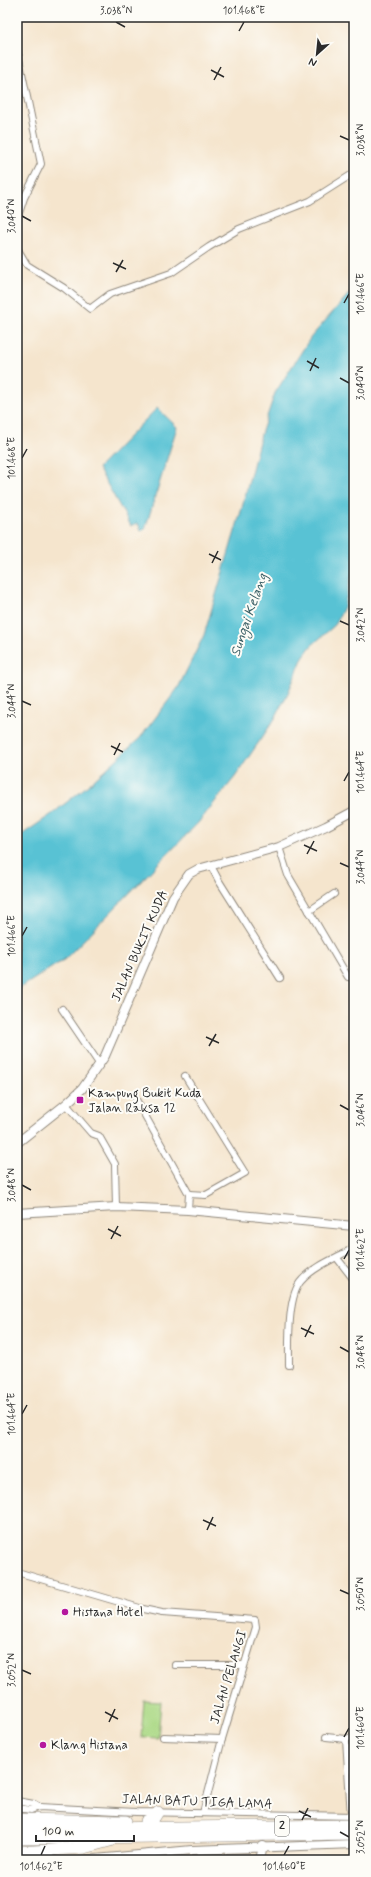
<svg xmlns="http://www.w3.org/2000/svg" width="371" height="1877" viewBox="0 0 371 1877" font-family="Mynerve,sans-serif">
<style>
.green{fill:#acd986;stroke:#6c8258}
.water{fill:#58c2d4;stroke:#427680}
.lines{fill:none;stroke-linecap:round;stroke-linejoin:round}
.street-casing{stroke:#90887c;stroke-width:8}
.secondary-casing{stroke:#90887c;stroke-width:10}
.highway-casing{stroke:#90887c;stroke-width:12}
.street{stroke:#fff;stroke-width:6}
.secondary{stroke:#fff;stroke-width:8}
.highway{stroke:#fff;stroke-width:11}
.ticks{fill:none;stroke:#2b2b2b;stroke-width:1.5}
.poi-dot{fill:#b5179e;stroke:#fdfcf7;stroke-width:1.5}
.labels{text-anchor:middle;dominant-baseline:central;stroke-width:4;stroke-linejoin:round;paint-order:stroke}
.shield{fill:#fdfcf7;stroke:#6a6a68;stroke-width:1}
.shield-label{font-size:12px;font-weight:bold;fill:#2b2b2b}
.street-label{font-size:13px;fill:#2b2b2b;stroke:#fdfcf7}
.poi-label{font-size:13px;fill:#2b2b2b;stroke:#fdfcf7;text-anchor:start}
.water-label{font-size:14px;font-style:italic;fill:#3b6066;stroke:#fdfcf7}
.neatline{fill:none;stroke:#2b2b2b;stroke-width:1.5}
.ticks-label{font-size:10px;text-anchor:middle;fill:#2b2b2b}
</style>
<rect width="100%" height="100%" fill="#fdfcf7"/>
<filter id="ink" filterUnits="userSpaceOnUse"><feTurbulence type="fractalNoise" baseFrequency=".025" numOctaves="2"/><feDisplacementMap in="SourceGraphic" scale="8" xChannelSelector="R" yChannelSelector="G"/><feConvolveMatrix kernelMatrix="1 2 1 2 8 2 1 2 1" color-interpolation-filters="sRGB"/></filter>
<filter id="wash" filterUnits="userSpaceOnUse"><feTurbulence type="fractalNoise" baseFrequency=".012" numOctaves="4" result="noise"/><feDisplacementMap in="SourceGraphic" scale="16" xChannelSelector="R" yChannelSelector="G"/><feGaussianBlur stdDeviation="0.9" result="paint"/><feColorMatrix in="noise" values="0 0 0 0 0 0 0 0 0 0 0 0 0 0 0 0 0 1.4 0 .05"/><feComposite in="paint" operator="in"/></filter>
<g filter="url(#wash)">
<rect width="100%" height="100%" fill="#f5e5cd"/>
<polygon class="green" points="144,1701 161,1702 158,1738 141,1737"/>
<g class="water">
<polygon points="354,288 354,565 344,607 335,625 311,646 303,657 288,693 274,720 235,777 198,823 65,959 17,990 17,838 52,814 92,782 140,738 178,688 204,635 242,508 261,434 275,393 311,337"/>
<polygon points="157,408 177,427 145,529 141,531 138,523 131,526 98,468"/>
</g>
</g>
<g filter="url(#ink)">
<g class="lines">
<g class="street-casing">
<g id="street">
<polyline points="17,49 41,164 24,198 17,219"/>
<polyline points="17,248 27,265 64,288 90,309 110,294 171,273 209,247 239,229 310,201 354,173"/>
<polyline points="279,847 288,875 348,977 354,978"/>
<polyline points="211,866 219,881 280,978"/>
<polyline points="309,911 334,894"/>
<polyline points="62,1009 100,1065"/>
<polyline points="185,1076 245,1173 206,1195 189,1194"/>
<polyline points="134,1096 189,1194 188,1210"/>
<polyline points="66,1104 91,1133 99,1136 115,1164 116,1207"/>
<polyline points="337,1258 354,1280"/>
<path d="M289,1365C289,1344 287,1295 302,1280C315,1266 336,1258 352,1249L354,1242"/>
<polyline points="17,1572 143,1609 162,1613 255,1620 256,1627 222,1739 203,1813"/>
<polyline points="175,1665 244,1665"/>
<polyline points="163,1737 222,1739"/>
<polyline points="326,1737 346,1739 354,1736"/>
<polyline points="346,1739 351,1816"/>
<polyline points="17,1801 34,1804 39,1807"/>
<polyline points="17,1808 31,1810 39,1807 136,1812 354,1816"/>
</g>
</g>
<g class="secondary-casing">
<g id="secondary">
<polyline points="17,1143 66,1104 82,1089 105,1056 173,897 189,874 198,869 279,847 326,826 354,811"/>
<polyline points="17,1213 116,1207 188,1210 354,1226"/>
<polyline points="34,1852 53,1860"/>
<polyline points="85,1860 192,1850 354,1844"/>
<polyline points="260,1860 263,1846"/>
</g>
</g>
<g class="highway-casing">
<g id="highway">
<polyline points="17,1819 126,1821"/>
<polyline points="146,1821 155,1817 158,1812"/>
<polyline points="17,1829 354,1825"/>
<polyline points="17,1839 354,1834"/>
<polyline points="17,1852 84,1848 110,1841"/>
</g>
</g>
<use href="#street" class="street"/>
<use href="#secondary" class="secondary"/>
<use href="#highway" class="highway"/>
</g>
</g>
<path class="ticks" d="M116,22L125,27M239,31L244,22M211,70L224,77M214,80L221,67M340,136L349,140M22,216L31,221M113,263L126,269M116,272L123,260M344,303L349,294M307,361L319,368M310,371L316,358M340,378L349,383M22,458L27,449M209,554L221,560M212,563L218,551M340,621L349,625M22,701L31,705M111,746L123,752M114,755L120,743M344,781L349,772M304,845L317,851M307,854L314,841M340,863L349,867M22,936L27,927M206,1037L219,1043M209,1046L216,1034M340,1105L349,1110M22,1185L31,1190M108,1229L121,1236M111,1239L118,1226M344,1259L349,1250M301,1328L314,1334M305,1337L311,1325M340,1347L349,1352M22,1414L27,1405M203,1520L216,1526M207,1530L213,1517M340,1590L349,1594M22,1670L31,1674M105,1712L118,1719M109,1722L115,1709M344,1737L349,1728M299,1811L311,1817M302,1820L308,1808M340,1832L349,1837M41,1855L45,1846M284,1855L289,1846"/>
<g class="poi-dot">
<rect x="76" y="1096" width="8" height="8" rx="2"/>
<circle cx="65" cy="1612" r="4"/>
<circle cx="43" cy="1745" r="4"/>
</g>
<g class="labels">
<rect class="shield" x="275" y="1816" width="14" height="20" rx="3"/>
<g class="shield-label">
<text x="282" y="1826">2</text>
</g>
<g class="street-label">
<text transform="translate(140 946) rotate(-66)">JALAN BUKIT KUDA</text>
<text transform="translate(229 1677) rotate(-73)">JALAN PELANGI</text>
<text transform="translate(197 1802) rotate(2)">JALAN BATU TIGA LAMA</text>
</g>
<g class="poi-label">
<text x="88" y="1093">Kampung Bukit Kuda<tspan x="88" dy="15">Jalan Raksa 12</tspan></text>
<text x="73" y="1612">Histana Hotel</text>
<text x="51" y="1745">Klang Histana</text>
</g>
<g class="water-label">
<text transform="translate(249 615) rotate(-71)">Sungai Kelang</text>
</g>
</g>
<rect width="371" height="1877" fill="none" stroke="#fdfcf7" stroke-width="44"/>
<g transform="translate(317 54) rotate(207)" stroke="#fdfcf7" stroke-width="3" paint-order="stroke">
<path d="M0-3L7 15L0 10L-7 15Z" fill="#2b2b2b"/>
<text y="-6" font-size="11" font-weight="bold" text-anchor="middle" fill="#2b2b2b">N</text>
</g>
<path d="M36 1835v6h98v-6" fill="none" stroke="#2b2b2b" stroke-width="2"/>
<text x="42" y="1835" font-size="12" fill="#2b2b2b" stroke="#fdfcf7" stroke-width="3" paint-order="stroke">100 m</text>
<rect x="22" y="22" width="327" height="1833" class="neatline"/>
<g class="ticks-label">
<text x="116" y="14">3.038°N</text>
<text x="244" y="14">101.468°E</text>
<text transform="translate(360 140) rotate(-90)" y="4">3.038°N</text>
<text transform="translate(11 216) rotate(-90)" y="4">3.040°N</text>
<text transform="translate(360 294) rotate(-90)" y="4">101.466°E</text>
<text transform="translate(360 383) rotate(-90)" y="4">3.040°N</text>
<text transform="translate(11 458) rotate(-90)" y="4">101.468°E</text>
<text transform="translate(360 625) rotate(-90)" y="4">3.042°N</text>
<text transform="translate(11 701) rotate(-90)" y="4">3.044°N</text>
<text transform="translate(360 772) rotate(-90)" y="4">101.464°E</text>
<text transform="translate(360 867) rotate(-90)" y="4">3.044°N</text>
<text transform="translate(11 936) rotate(-90)" y="4">101.466°E</text>
<text transform="translate(360 1110) rotate(-90)" y="4">3.046°N</text>
<text transform="translate(11 1185) rotate(-90)" y="4">3.048°N</text>
<text transform="translate(360 1250) rotate(-90)" y="4">101.462°E</text>
<text transform="translate(360 1352) rotate(-90)" y="4">3.048°N</text>
<text transform="translate(11 1414) rotate(-90)" y="4">101.464°E</text>
<text transform="translate(360 1594) rotate(-90)" y="4">3.050°N</text>
<text transform="translate(11 1670) rotate(-90)" y="4">3.052°N</text>
<text transform="translate(360 1728) rotate(-90)" y="4">101.460°E</text>
<text transform="translate(360 1837) rotate(-90)" y="4">3.052°N</text>
<text x="41" y="1870">101.462°E</text>
<text x="284" y="1870">101.460°E</text>
</g>
</svg>
